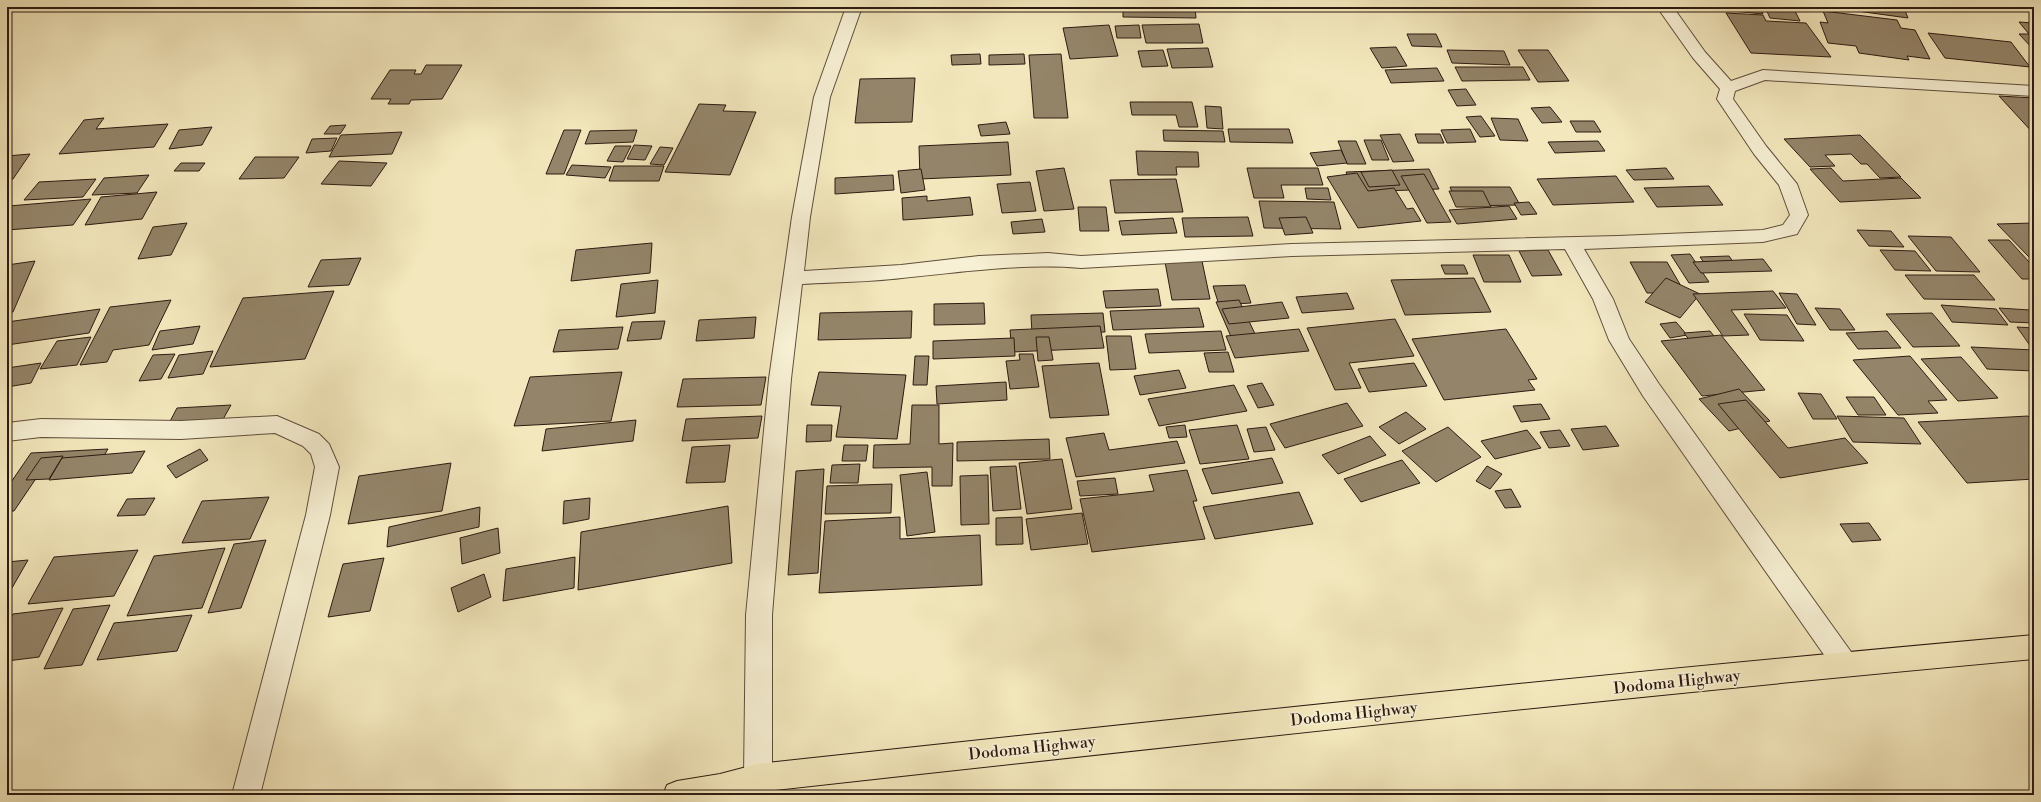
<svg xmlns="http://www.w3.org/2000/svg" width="2041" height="802" viewBox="0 0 2041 802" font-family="'Libre Bodoni',serif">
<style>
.building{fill:#94856a;stroke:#2e1a11}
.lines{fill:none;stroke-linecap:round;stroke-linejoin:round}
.minor-casing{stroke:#5f4e3c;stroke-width:2}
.highway-casing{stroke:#2e1a11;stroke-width:2}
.minor{fill:#f7f0d4;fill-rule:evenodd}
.highway{fill:#f3e8bd;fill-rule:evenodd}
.labels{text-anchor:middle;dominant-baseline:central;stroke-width:3.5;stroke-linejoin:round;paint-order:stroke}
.near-street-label{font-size:16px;fill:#2e1a11;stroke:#f7f0d4}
</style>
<rect width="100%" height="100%" fill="#f3e8bd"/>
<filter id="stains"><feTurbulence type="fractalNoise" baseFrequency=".005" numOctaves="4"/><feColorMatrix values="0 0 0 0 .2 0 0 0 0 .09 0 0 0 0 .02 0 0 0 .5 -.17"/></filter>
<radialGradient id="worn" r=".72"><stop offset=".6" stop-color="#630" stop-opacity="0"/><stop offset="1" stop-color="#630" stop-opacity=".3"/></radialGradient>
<g class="building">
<polygon points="895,7 1045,7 1045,10 895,9"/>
<polygon points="1123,7 1195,7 1196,18 1123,17"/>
<polygon points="1722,7 1760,7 1763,14 1723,10"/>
<polygon points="1765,7 1793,7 1800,21 1770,18"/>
<polygon points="1856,7 1904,8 1908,18 1857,11"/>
<polygon points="1823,11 1897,20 1901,28 1915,30 1930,59 1907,56 1909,60 1859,53 1856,46 1828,43 1820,22 1828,23"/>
<polygon points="1726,13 1763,15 1766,21 1806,23 1831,57 1751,53"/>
<polygon points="2019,22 2034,23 2034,50 2019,34 2029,34"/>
<polygon points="1199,24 1203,43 1146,43 1142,25"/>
<polygon points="1109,25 1118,56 1070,59 1063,28"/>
<polygon points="1139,25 1141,38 1117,38 1115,26"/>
<polygon points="1928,33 2011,42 2030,67 1945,58"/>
<polygon points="1407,34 1436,34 1442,47 1412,46"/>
<polygon points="1396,47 1407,66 1382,68 1370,48"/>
<polygon points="1208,48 1213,67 1172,68 1167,49"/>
<polygon points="1163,50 1168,66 1142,67 1138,51"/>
<polygon points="1447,50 1504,51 1510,65 1452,63"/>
<polygon points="1518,50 1548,50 1569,81 1538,82"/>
<polygon points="980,54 981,64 952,65 951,55"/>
<polygon points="1024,54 1025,64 989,65 989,55"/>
<polygon points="1061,54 1068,118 1034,118 1029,55"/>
<polygon points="426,65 462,65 442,99 411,100 409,104 388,104 391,99 371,99 390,70 416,70 414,74 421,74"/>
<polygon points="1455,67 1523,67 1530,80 1462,81"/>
<polygon points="1437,68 1444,81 1391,83 1385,70"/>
<polygon points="915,78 912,122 855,123 860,79"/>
<polygon points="1466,89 1476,105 1457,106 1448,90"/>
<polygon points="1999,96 2034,98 2034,134"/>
<polygon points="1130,102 1192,102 1198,127 1179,127 1176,115 1132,115"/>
<polygon points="699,104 726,105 723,111 756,112 730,175 665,172"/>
<polygon points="1205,106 1221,107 1223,129 1207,128"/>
<polygon points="1550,107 1562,122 1542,123 1531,108"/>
<polygon points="1481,116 1495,136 1480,137 1466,117"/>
<polygon points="104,118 96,129 168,124 154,147 59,154 84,120"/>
<polygon points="1491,118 1518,119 1528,141 1500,140"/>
<polygon points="1570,121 1594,121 1601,132 1576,132"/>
<polygon points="1006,122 1010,134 981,136 978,125"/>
<polygon points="346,125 340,134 324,134 330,126"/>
<polygon points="212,127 202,145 169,149 179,130"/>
<polygon points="1228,129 1289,129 1293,143 1230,142"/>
<polygon points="1470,129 1476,142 1447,143 1441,130"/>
<polygon points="564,130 581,130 564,174 546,174"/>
<polygon points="637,130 633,142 585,144 590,131"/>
<polygon points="1163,130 1223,131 1225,142 1164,141"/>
<polygon points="402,132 392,154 329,157 341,135"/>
<polygon points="1400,134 1414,161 1393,162 1380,135"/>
<polygon points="1415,134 1440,134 1444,143 1418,143"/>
<polygon points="1860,135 1901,177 1880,178 1867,164 1861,164 1851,154 1825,155 1835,166 1810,167 1784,139"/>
<polygon points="337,138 331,151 306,153 312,139"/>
<polygon points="1364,140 1381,140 1389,160 1372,160"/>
<polygon points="1338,141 1356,141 1366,164 1347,164"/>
<polygon points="1598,141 1605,151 1555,153 1548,142"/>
<polygon points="1008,142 1011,175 920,179 919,146"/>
<polygon points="634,145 652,146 645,160 627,159"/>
<polygon points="615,146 631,146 623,162 607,161"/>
<polygon points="660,147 673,148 664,165 650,164"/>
<polygon points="1341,150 1347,163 1317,166 1310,153"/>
<polygon points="1136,151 1198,152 1199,167 1176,167 1177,175 1138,175"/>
<polygon points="30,154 13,179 7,180 7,156"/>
<polygon points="255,157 299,157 284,178 239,179"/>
<polygon points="339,161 387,163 371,186 321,184"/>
<polygon points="181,163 205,163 199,171 174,171"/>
<polygon points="572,165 611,167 605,178 566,175"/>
<polygon points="614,166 664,166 659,181 609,181"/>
<polygon points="1064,168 1074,209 1044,211 1036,171"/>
<polygon points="1247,168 1318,168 1323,185 1281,185 1284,198 1254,198"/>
<polygon points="1666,168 1674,179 1634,180 1626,170"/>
<polygon points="1831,168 1843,181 1901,178 1921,198 1840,202 1810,169"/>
<polygon points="921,169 925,190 901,193 898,171"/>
<polygon points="1429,169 1439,189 1355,192 1346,172"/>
<polygon points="1392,170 1400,185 1369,187 1361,172"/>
<polygon points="1357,173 1368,191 1394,188 1407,209 1413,208 1421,221 1358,228 1327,177"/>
<polygon points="1424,174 1451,222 1427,223 1401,176"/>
<polygon points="149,175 137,193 92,195 104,178"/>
<polygon points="893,175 894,190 835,194 835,178"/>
<polygon points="1616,176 1634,202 1553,205 1537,179"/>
<polygon points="96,179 83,197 24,200 39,182"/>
<polygon points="1176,179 1183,212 1115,213 1110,180"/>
<polygon points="1030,182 1036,211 1002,213 997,184"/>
<polygon points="1709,186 1723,205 1657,207 1644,188"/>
<polygon points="1450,187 1510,187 1520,205 1458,206"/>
<polygon points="1305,188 1328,188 1331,200 1307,199"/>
<polygon points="1449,191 1483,191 1491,207 1456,207"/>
<polygon points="157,192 142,219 85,225 101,197"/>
<polygon points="927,196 927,201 970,197 973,215 903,220 902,198"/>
<polygon points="91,199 73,225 7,230 7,208 9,206"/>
<polygon points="1259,201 1334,202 1341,229 1264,228"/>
<polygon points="1529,202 1537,214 1521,215 1514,203"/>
<polygon points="1509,206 1517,219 1457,224 1449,210"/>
<polygon points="1078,207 1106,207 1109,231 1080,231"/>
<polygon points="1248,217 1253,236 1185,237 1182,218"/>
<polygon points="1306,217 1313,233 1285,235 1279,218"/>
<polygon points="1173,218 1177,233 1122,235 1119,221"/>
<polygon points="1042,219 1045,232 1013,234 1011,222"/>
<polygon points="187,223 171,255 138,259 153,227"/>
<polygon points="2034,223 2034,258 2030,258 1997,224"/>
<polygon points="1857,230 1891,231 1904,247 1869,246"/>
<polygon points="1908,236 1951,237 1980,272 1936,271"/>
<polygon points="1988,240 2009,240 2030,263 2034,263 2034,279 2022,279"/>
<polygon points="652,243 650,273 571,281 576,250"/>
<polygon points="1548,250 1562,275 1532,276 1519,251"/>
<polygon points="1880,250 1915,251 1931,271 1895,270"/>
<polygon points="1690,254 1709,282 1689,283 1671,255"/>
<polygon points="1473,255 1509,255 1521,282 1484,282"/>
<polygon points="1729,256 1739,270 1710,271 1700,257"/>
<polygon points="361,258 349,285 308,287 321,260"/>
<polygon points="1763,259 1772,271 1701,273 1693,262"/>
<polygon points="35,261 13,312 7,313 7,265"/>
<polygon points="1202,261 1210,299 1172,300 1165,262"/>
<polygon points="1630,262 1667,262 1685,293 1647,293"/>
<polygon points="1441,265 1464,265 1468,274 1445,274"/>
<polygon points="1905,275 1974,275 1995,300 1924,299"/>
<polygon points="1474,278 1491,312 1405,315 1391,280"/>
<polygon points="1666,278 1700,294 1680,318 1645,302"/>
<polygon points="658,280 655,313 616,317 621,284"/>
<polygon points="1245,285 1251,303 1219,305 1213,286"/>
<polygon points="1158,289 1161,306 1106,308 1103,291"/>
<polygon points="334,291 305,359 210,367 243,298"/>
<polygon points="1773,291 1786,308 1731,310 1749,335 1723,336 1693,294"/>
<polygon points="1347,293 1354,309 1302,313 1296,297"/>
<polygon points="1779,293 1797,294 1816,325 1797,324"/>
<polygon points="171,300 149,345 113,350 107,362 80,365 110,307"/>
<polygon points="1239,300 1256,336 1232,339 1216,302"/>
<polygon points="1282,302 1289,318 1229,324 1222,309"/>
<polygon points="984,303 985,324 934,325 934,304"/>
<polygon points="1941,305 1996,309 2008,325 1952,322"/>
<polygon points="1199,308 1204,327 1113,330 1110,311"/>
<polygon points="1815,308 1840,309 1855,330 1830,330"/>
<polygon points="1999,308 2030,310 2034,315 2034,323 2010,322"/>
<polygon points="100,309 89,333 7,345 7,322"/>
<polygon points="912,311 911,338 818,340 820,313"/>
<polygon points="1103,313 1105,332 1032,334 1031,315"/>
<polygon points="1932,313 1960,346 1913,347 1886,314"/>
<polygon points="1744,314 1787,315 1804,341 1760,340"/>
<polygon points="756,317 754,338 696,341 699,320"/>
<polygon points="1395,319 1414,356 1349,363 1361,388 1335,390 1307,328"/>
<polygon points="665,321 661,339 627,341 632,322"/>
<polygon points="1676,322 1687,335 1670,338 1660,324"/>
<polygon points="200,326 193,344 152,350 160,331"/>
<polygon points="1100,326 1104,348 1012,352 1010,330"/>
<polygon points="623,327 618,349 553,352 559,330"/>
<polygon points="2017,327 2034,328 2034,347 2031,347"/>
<polygon points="1299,329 1309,351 1235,358 1226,336"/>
<polygon points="1506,329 1537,379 1528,380 1535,390 1444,400 1412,339"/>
<polygon points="1221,331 1226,350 1149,353 1145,334"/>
<polygon points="1710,331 1733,360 1706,362 1684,333"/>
<polygon points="1887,331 1901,348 1858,349 1846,333"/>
<polygon points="1721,335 1765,390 1702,396 1661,341"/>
<polygon points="1106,336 1131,336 1136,369 1110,370"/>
<polygon points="91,337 77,365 40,369 57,341"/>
<polygon points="1036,337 1049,337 1053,360 1038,361"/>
<polygon points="1014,338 1015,356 933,359 933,341"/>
<polygon points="1971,347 2034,350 2034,371 1987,369"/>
<polygon points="213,351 203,374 168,378 179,355"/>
<polygon points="1228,352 1234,372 1209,372 1204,353"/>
<polygon points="175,354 161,379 139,381 153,355"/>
<polygon points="1019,354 1033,354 1039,387 1010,389 1006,361 1020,360"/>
<polygon points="915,356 929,356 927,385 913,385"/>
<polygon points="1910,356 1947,400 1928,401 1938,413 1898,415 1853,360"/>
<polygon points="1961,357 1998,398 1958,401 1921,359"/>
<polygon points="41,363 31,383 7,387 7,368"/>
<polygon points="1099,363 1109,415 1050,418 1042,366"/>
<polygon points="1414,363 1427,386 1369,392 1358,369"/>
<polygon points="1179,370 1186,388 1140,395 1134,376"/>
<polygon points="622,372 611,421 514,426 530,377"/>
<polygon points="819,372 906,375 897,439 836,437 841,406 811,405"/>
<polygon points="766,377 761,405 677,407 683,379"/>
<polygon points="1006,382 1007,400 937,404 936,386"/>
<polygon points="1262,383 1274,405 1258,408 1247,386"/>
<polygon points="1234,385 1247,411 1159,426 1148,399"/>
<polygon points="1739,389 1770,421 1729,431 1699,399"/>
<polygon points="1798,393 1821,394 1837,419 1813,419"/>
<polygon points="1846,397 1874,397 1886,415 1858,415"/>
<polygon points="1746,400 1788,448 1845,438 1868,463 1780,478 1718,404"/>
<polygon points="1347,403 1363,426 1285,448 1270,424"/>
<polygon points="1541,404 1550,419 1521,422 1513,406"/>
<polygon points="231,405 221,423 167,427 177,408"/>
<polygon points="912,405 939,405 939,444 953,443 952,486 932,486 932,467 873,468 874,445 910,444"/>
<polygon points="1406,412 1426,429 1399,444 1379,427"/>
<polygon points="762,416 758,438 682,441 686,419"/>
<polygon points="1837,416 1904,418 1921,444 1853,442"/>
<polygon points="2028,416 2034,422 2034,479 1967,483 1918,422"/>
<polygon points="636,420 633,441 542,451 546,429"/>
<polygon points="807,425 832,425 831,441 806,442"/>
<polygon points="1185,425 1187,437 1169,438 1166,427"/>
<polygon points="1237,425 1249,459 1200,464 1189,430"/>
<polygon points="1606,426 1619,446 1583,450 1571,429"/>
<polygon points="1266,427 1275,450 1254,452 1247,429"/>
<polygon points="1448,427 1481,457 1436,482 1402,451"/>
<polygon points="1527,430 1541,448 1495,459 1481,441"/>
<polygon points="1560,430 1570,446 1549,448 1540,432"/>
<polygon points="1104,433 1109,450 1177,441 1185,463 1076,477 1066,438"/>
<polygon points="1370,436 1386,455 1338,474 1322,455"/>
<polygon points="1049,439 1050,459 957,461 957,442"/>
<polygon points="730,445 725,482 686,483 692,447"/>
<polygon points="844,445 868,445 866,461 842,461"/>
<polygon points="108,449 93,474 37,477 14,511 7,511 7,488 31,453"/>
<polygon points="200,449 208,460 176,478 167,466"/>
<polygon points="145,451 132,473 49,480 62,458"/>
<polygon points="63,456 49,479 26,480 41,458"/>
<polygon points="1272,458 1283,483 1212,494 1202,469"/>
<polygon points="1062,459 1072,509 1027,514 1019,463"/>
<polygon points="1402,460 1420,483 1361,502 1344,479"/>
<polygon points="451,463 442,511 348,524 359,476"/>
<polygon points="860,464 858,483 830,483 832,465"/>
<polygon points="1016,466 1021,509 993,511 990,467"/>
<polygon points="1487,466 1502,474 1490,489 1476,481"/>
<polygon points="824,469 818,573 788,575 796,471"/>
<polygon points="1187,470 1197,501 1193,501 1205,539 1092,552 1080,499 1154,491 1149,475"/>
<polygon points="927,472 935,532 907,536 900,475"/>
<polygon points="988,475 989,524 961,525 960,476"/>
<polygon points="1115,478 1118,494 1080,496 1077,481"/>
<polygon points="892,484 891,513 825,514 827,486"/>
<polygon points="1511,489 1521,507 1505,508 1495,491"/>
<polygon points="1299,492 1313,524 1215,539 1203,507"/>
<polygon points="269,497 250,539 182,543 202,501"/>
<polygon points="155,498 145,515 117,516 127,499"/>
<polygon points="590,498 589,519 563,524 564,501"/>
<polygon points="728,506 732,563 578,590 581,532"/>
<polygon points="480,507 479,527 387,547 389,527"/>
<polygon points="1082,513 1088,544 1031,550 1026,519"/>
<polygon points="900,517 900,539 980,535 982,585 819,593 825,521"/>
<polygon points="1022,517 1023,544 996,545 996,518"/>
<polygon points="1869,523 1881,540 1852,542 1840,524"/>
<polygon points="498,528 500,553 462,564 460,538"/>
<polygon points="266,540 241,608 208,613 234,544"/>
<polygon points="225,548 202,608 127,616 154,556"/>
<polygon points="138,550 114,596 28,604 54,557"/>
<polygon points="575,557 574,588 503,601 506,569"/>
<polygon points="384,558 370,611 328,617 343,564"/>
<polygon points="28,560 12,588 7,588 7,562"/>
<polygon points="484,574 491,597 458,612 451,588"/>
<polygon points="110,605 82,665 44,669 73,609"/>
<polygon points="63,608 39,657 7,661 7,626 13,614"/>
<polygon points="192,615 177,651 97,660 114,623"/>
</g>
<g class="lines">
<g class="minor-casing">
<g id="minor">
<path d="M846,7H862L830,97L810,217L804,271L901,265L979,256L1048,253L1081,256L1292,244L1618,236L1763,230L1783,225L1790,215L1779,185L1754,154L1717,99L1720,89L1693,58L1657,7H1673L1705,52L1731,81L1763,70L2034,86V96L1765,80L1735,91L1733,99L1766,146L1797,184L1808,215L1797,234L1763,242L1584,249L1613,299L1629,339L1659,384L1854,656L1858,664L1854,672L1845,676L1836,672L1643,396L1609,340L1593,299L1565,249L1292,256L1081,268C1021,263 962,272 902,278C869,282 836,282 802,284L791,379L772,615V778L768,788L758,792L748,788L744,778L746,615L769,379L792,217L814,97Z"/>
<polygon points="277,416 319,434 329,444 339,467 330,515 260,795 232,795 306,515 315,467 311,454 303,446 275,433 181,439 41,437 7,441 7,423 41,419 181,421"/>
</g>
</g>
<g class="highway-casing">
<path id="highway" d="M2034,635V659C1608,698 1183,745 758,792L746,795H663L667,785L677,781L720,774L758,764C1183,718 1608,673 2034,635Z"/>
</g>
<use href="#minor" class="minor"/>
<use href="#highway" class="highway"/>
</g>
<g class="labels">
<g class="near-street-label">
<text transform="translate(1677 682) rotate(-6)">Dodoma Highway</text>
<text transform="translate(1354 714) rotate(-6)">Dodoma Highway</text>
<text transform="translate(1032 748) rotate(-6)">Dodoma Highway</text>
</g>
</g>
<rect width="2041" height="802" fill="none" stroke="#f3e8bd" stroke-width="24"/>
<rect x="8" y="8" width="2025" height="786" fill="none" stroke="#2e1a11" stroke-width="2"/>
<rect x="12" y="12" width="2017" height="778" fill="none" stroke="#2e1a11"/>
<rect width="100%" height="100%" filter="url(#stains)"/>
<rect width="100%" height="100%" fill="url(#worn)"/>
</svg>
